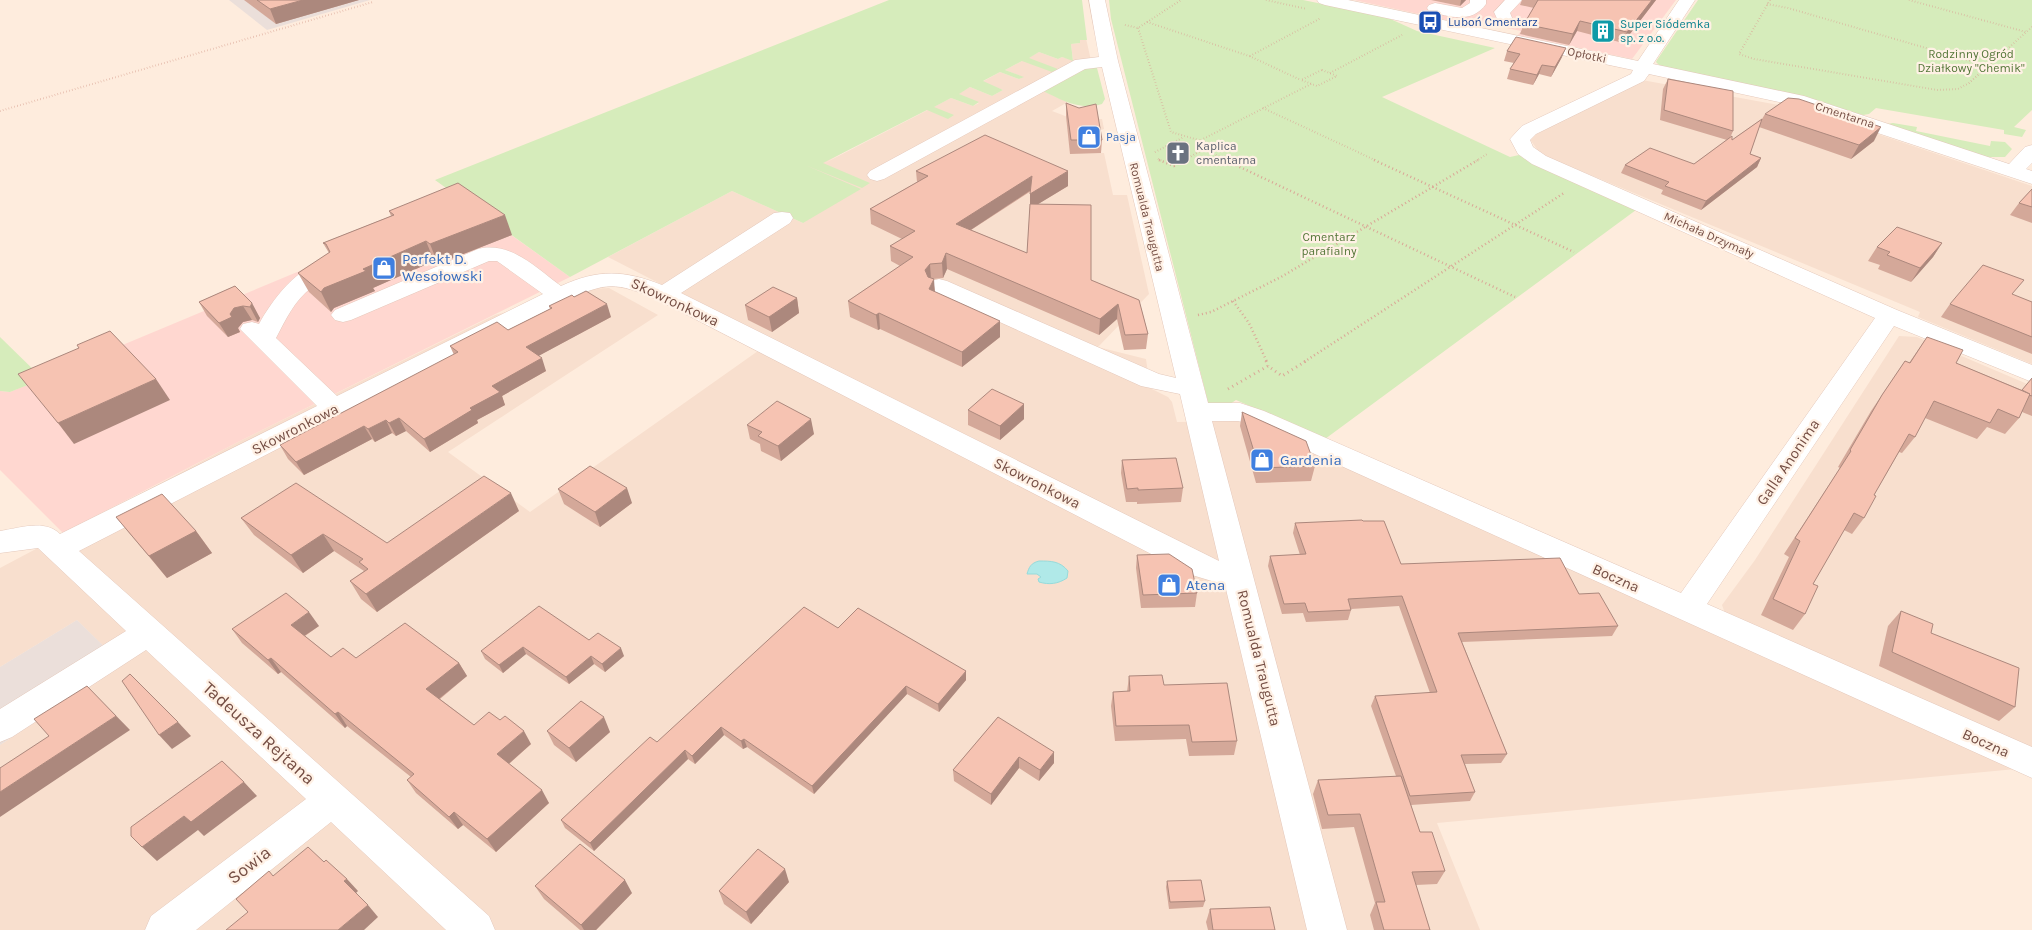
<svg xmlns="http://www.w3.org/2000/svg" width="2032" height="930" viewBox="0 0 2032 930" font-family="Karla,sans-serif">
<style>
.residential{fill:#f8dfce;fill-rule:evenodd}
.commercial{fill:#ffd7d0}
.industrial{fill:#ebdfda}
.green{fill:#d6ecbb}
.water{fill:#b0e9e8;stroke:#96dbdb}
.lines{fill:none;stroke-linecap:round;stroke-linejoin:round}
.minor-casing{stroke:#e4c8bb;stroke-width:1}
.path-far2{stroke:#daa696;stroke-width:2;stroke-dasharray:0.5 2.5;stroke-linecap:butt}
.path-far1{stroke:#daa696;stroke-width:2.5;stroke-dasharray:1 3;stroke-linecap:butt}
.path{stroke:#daa696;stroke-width:3;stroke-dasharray:1 4;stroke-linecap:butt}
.minor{fill:#fff;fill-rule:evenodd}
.wall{fill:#d4a899;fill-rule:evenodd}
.shaded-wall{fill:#ac887d}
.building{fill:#f6c3b2;stroke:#ac887d}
.labels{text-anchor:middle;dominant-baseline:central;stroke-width:4.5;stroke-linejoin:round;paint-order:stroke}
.far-transit-label{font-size:12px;fill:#164399;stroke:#fff1e5;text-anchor:start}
.far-culture-label{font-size:12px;fill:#0d838f;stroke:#fff1e5;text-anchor:start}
.far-park-label{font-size:12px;fill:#547638;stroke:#fff1e5}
.far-street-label{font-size:12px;fill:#754e44;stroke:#fff1e5}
.far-shop-label{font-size:12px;fill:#366cbe;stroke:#fff1e5;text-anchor:start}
.far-worship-label{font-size:12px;fill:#5b616d;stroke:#fff1e5;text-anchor:start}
.shop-label{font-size:15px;fill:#366cbe;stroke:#fff1e5;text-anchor:start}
.street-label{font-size:15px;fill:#754e44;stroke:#fff1e5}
.near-street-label{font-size:18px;fill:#754e44;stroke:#fff1e5}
</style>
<rect width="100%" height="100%" fill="#feecdd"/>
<g class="residential">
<path d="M1085,34L1092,65L1043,91L1068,102L1052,111L1073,119H1102L1104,129L1098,131L1101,153H1104L1113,195H1127L1149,294L1098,347L1146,359L1150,388L1168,397L1172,402L1177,422L1246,421L2016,769L1437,823L1480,930H0V745L123,665L77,620L0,667V568L236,443L495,315L590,289L609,288L658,315L448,452L530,512L772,341L608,257L732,191L803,223L798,163L1050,35ZM1050,35L1080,40V43L1071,44L1073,60L1062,57L1058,59L1039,52L1005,70L1023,77L1019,79L1000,72L982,82L1003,90L992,96L970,87L958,94L979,103L973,106L951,98L823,164Z"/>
<polygon points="1642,80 1806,110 2032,186 2032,364 1918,317 1920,312 1540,154 1530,139 1531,137"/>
<polygon points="1899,336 1917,337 2032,386 2032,754 1727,619 1722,605 1755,560"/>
</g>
<g class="commercial">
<polygon points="1354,0 1676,0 1632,59 1518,35 1521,31 1478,22 1474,26"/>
<polygon points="465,202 570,277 236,443 63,533 0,470 0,391 10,392"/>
</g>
<g class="industrial">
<polygon points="229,0 370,0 267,30"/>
<polygon points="77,620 123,665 0,745 0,667"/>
</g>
<g class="green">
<polygon points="889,0 1082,0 1087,40 1080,40 1080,43 1071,44 1073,61 1062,57 1058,59 1039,52 1029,58 1058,69 1052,72 1022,61 1005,70 1024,77 1019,79 1000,72 983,81 1003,90 992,96 970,87 959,94 979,102 973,106 951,98 934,107 954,115 948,119 927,110 823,163 870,183 862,188 805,165 861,189 803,223 732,191 570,277 435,180"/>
<polygon points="1109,0 1303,0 1386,17 1417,31 1495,48 1382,97 1510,157 1519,155 1636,210 1325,439 1236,400 1227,406 1209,406 1111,19"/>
<polygon points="1698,0 2032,0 2032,110 2014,127 2026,130 2022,137 2004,134 2004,130 1876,108 1869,114 1863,115 1660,66 1656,62 1657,60"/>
<path d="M1092,65L1097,68L1105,99L1102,104C1080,111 1062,100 1043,91Z"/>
<polygon points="1893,123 1917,127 1916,131 1990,146 1991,141 2005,142 2012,149 2005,157 1985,157 1887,124"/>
<polygon points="0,337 43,379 10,392 0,391"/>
</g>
<path class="water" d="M1039,561C1051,561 1060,561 1068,571L1067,578C1058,584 1049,585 1039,582L1038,579L1041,577L1037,574H1027C1029,567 1031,563 1039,561Z"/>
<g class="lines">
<g class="minor-casing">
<g id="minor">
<path d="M1089,0H1105L1118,61L1208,403H1240L1264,411L1681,593L1875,318L1532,164L1518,154L1510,139L1522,126L1631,74L1633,70L1325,5L1319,3L1317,0H1348L1638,61L1679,0H1695L1653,64L1804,96L2009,164L2025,147L2032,145V163L2026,169L2032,171V184L1793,105L1649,74L1644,81L1536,134L1530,140L1533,147L1546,156L1897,310L2032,365V382L1894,326L1707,604L2032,747V778L1246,423L1238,421H1212L1347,930H1307L1225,585L1192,575L656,299C616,282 606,282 567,300L79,551L489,916L495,930H446L331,822L196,930H145L151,916L306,799L146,650L12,737L0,742V709L126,631L38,548L0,553V531C20,528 45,519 60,534L317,406L240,329L243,324L252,322L259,324C272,300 303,257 334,264L337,269C331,277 320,281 312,287C294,301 286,319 276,338L337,396L543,294L497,261H489L351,320L343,322L335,320L331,315L335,310L478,249C511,241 536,268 561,286C598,269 624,270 662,285L774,213L782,212L790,213L793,218L790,223L681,293L1219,561L1180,394L1141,386L931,291L928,286L931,281L939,279L947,281L1159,374L1176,378L1102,67L1085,69L884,179L877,181L870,179L867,175L870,171L1075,60L1099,57Z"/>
<path d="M1470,0H1486V4C1472,24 1449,17 1429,11L1427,8L1429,5L1435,3L1462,8L1470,3Z"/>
<polygon points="1505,0 1522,0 1510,13 1513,20 1511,23 1499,23 1494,12"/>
</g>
</g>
<g class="path-far2">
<polyline points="1266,0 1307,9"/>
<polyline points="1770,0 1739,54 1754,59 1937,90 1958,89 1969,83 2032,27"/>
<polyline points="1909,0 2026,32"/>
<polyline points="1767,4 1788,8 1988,66"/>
<polyline points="1147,22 1249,56 1301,80"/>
<polyline points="1125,25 1138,28 1181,0"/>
<polyline points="1138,28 1171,132 1205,142 1207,147 1183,161"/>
<polyline points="1250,56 1321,18"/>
<polygon points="1322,70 1337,76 1317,86 1301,80"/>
<polyline points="1330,73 1402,35"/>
<polyline points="1263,108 1377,161"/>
<polyline points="0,111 373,2"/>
<polyline points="1201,140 1311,84"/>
<polyline points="1205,150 1228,161"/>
<polyline points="1155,152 1184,137"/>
<polyline points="1158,159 1162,161"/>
<polyline points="1476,161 1487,154"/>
</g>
<g class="path-far1">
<polyline points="1159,160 1174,166 1185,160"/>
<polyline points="1225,160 1515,297"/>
<polyline points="1374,160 1574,252"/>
<polyline points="1233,301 1249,323 1267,362"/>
<polyline points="1198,315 1211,312 1281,277 1478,160"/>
<polyline points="1304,362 1564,193"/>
</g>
<g class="path">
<polyline points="1266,361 1268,366"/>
<polyline points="1228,389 1268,366 1282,376 1306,361"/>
</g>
<use href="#minor" class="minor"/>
</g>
<g class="wall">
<polygon points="244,0 359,0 276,24"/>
<polygon points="1431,0 1466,0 1460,6"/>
<polygon points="1522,0 1656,0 1623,43 1577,31 1569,45 1520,34 1524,24 1534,8 1520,5"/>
<polygon points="1507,51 1562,57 1551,77 1539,74 1533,85 1507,79 1510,69 1514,63 1504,61"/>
<polygon points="1668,79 1733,131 1730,138 1732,140 1762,119 1765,114 1874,141 1851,159 1759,127 1750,154 1761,158 1757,167 1701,210 1661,194 1663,190 1621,173 1625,165 1694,164 1727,140 1660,120 1663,89"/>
<polygon points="1066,103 1102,140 1101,153 1070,154 1066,116"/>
<path d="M916,171L1068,186L1038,204L1091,280L1139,300L1148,334L1146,349L1124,350L1117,319L1099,335L947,269L943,278L933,279L935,292L1000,337L962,367L880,329L878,330L850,317L848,301L900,266L891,261L890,246L902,239L871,224L870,209L917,182ZM1031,191L1027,253L971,230Z"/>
<polygon points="2032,189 2032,223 2010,215 2019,203"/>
<polygon points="389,211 512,235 438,264 434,261 373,288 375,291 334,308 331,312 309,292 298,273 329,253 323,243 391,216"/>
<polygon points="1942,243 1933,257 1911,282 1878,269 1880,265 1868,261 1877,247"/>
<polygon points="235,286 260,318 258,322 252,320 243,322 238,328 240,332 228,337 207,316 199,302"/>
<polygon points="2013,295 2032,302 2032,354 1941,317 1950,304"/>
<polygon points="797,298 799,313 772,332 748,320 745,305"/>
<polygon points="549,306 611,317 538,356 546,371 502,396 505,405 477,420 478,423 430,452 406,431 396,436 392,433 375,442 372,439 304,475 288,459 280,445 454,355 450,346 508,330 550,309"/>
<polygon points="1927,337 1956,363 2022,390 2032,378 2032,416 2022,412 2019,418 2005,434 1987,427 1977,439 1925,418 1915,437 1902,453 1899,452 1874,495 1864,518 1852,534 1844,530 1813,584 1805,614 1793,630 1761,615 1789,557 1784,554 1840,468 1838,467 1871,411 1905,361 1909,363"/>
<polygon points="968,410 1024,419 1000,440 968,425"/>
<polygon points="1242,412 1315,466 1311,481 1256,483 1240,426"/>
<polygon points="747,425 814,434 781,461 761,451 760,444 750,439"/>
<polygon points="1122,460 1183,488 1181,502 1137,504 1137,502 1126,502 1121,473"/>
<polygon points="558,489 632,503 600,527 564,504"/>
<polygon points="519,511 377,612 361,599 350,581 364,571 334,551 303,573 254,535 241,518 387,543"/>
<polygon points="116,517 196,531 212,553 167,578"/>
<polygon points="1363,521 1401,564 1579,594 1618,626 1612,636 1462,642 1507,754 1501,763 1465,764 1475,792 1470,801 1411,805 1420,832 1445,871 1437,884 1416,885 1430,930 1374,930 1370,915 1375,903 1354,827 1322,829 1313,794 1318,780 1396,776 1371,706 1375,696 1430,693 1399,606 1351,609 1351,610 1348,620 1306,622 1303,613 1282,614 1268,566 1270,556 1300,555 1293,533 1295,523"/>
<polygon points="1137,555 1197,593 1195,607 1141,608 1136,568"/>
<polygon points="1901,611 1931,633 2015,707 1999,721 1879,666 1888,626"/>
<polygon points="319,626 305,636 331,657 459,663 467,676 440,699 474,725 531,744 509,764 549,803 496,852 463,825 458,829 416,793 407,780 411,777 347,726 345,728 281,672 278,674 242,643 232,629"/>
<polygon points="838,628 966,680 939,712 907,694 814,794 747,747 743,749 724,735 695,764 688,759 594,851 565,828 561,820 657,742"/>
<polygon points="589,640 624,656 605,672 594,664 569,684 526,654 503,673 485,659 481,651"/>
<polygon points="1129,676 1164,685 1237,741 1234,755 1189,756 1186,739 1115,741 1111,706 1113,692 1127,692"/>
<polygon points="998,717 1054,763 1039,781 1019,768 991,805 954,781 953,770"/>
<polygon points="547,731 610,732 576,762 554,745"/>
<polygon points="1167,881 1205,901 1203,907 1169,909 1166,887"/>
<polygon points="789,882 751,924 724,904 719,891"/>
<polygon points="535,886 632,893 596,930 580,930 544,899"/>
<polygon points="1210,909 1275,930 1208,930 1206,922"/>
</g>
<g class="shaded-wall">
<polygon points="303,0 359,0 276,24 270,9"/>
<polygon points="1461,0 1466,0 1460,6"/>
<polygon points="1652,0 1656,0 1623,43 1627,32"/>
<polygon points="1580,21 1577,31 1569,45 1573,34"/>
<polygon points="1566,48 1562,57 1551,77 1555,67"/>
<polygon points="1542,65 1539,74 1533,85 1537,75"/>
<polygon points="1881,127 1874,141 1851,159 1859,145"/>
<polygon points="1761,158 1757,167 1701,210 1706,201"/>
<polygon points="1068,171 1068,186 1030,209 1030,194"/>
<polygon points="1032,176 1031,190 957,239 956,224"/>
<polygon points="505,215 512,235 438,264 430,244"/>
<polygon points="426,241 434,261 373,288 375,291 334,308 331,312 321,292 324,288 363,269"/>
<polygon points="1942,243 1933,257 1911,282 1920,268"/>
<polygon points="946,253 947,269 943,278 942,263"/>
<polygon points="930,264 931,279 926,285 925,270"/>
<polygon points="934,279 935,295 929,289"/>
<polygon points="797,298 799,313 772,332 769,317"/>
<polygon points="252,303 260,318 258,322 250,307"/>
<polygon points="607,304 611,317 531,360 526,347"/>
<polygon points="1118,304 1117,319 1099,335 1100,319"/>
<polygon points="243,306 252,320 243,322 238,328 240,332 228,337 219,323 230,314 234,308"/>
<polygon points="879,313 880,329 878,330 876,315"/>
<polygon points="1000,321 1000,337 962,367 962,352"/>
<polygon points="542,358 546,371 502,396 505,405 477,420 478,423 430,452 424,439 470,408 492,386"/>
<polygon points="156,379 170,400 74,444 58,423"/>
<polygon points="1024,404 1024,419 1000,440 1000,426"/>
<polygon points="399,418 406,431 396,436 389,423"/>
<polygon points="811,419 814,434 781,461 778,446"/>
<polygon points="386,420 392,433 375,442 368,429"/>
<polygon points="364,426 372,439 304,475 296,462"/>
<polygon points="627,488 632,503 600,527 595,512"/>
<polygon points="511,493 519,511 377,612 366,594"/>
<polygon points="196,531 212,553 167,578 149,556"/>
<polygon points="323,534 334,551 303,573 291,555"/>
<polygon points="309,612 319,626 301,638 291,625"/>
<polygon points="523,647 526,654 503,673 499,665"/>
<polygon points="621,648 624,656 605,672 602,664"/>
<polygon points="591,656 594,664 569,684 566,677"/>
<polygon points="271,658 281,672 278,674 268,660"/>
<polygon points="459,663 467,676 435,702 426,689"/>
<polygon points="966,671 966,680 939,712 938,704"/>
<polygon points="87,686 130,730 0,817 0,792 116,716"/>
<polygon points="906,686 907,694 814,794 812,786"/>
<polygon points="338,712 347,726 345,728 335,714"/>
<polygon points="604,717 610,732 576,762 569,748"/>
<polygon points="178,722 191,736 172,749 159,735"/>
<polygon points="721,727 724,735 695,764 692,756"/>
<polygon points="524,731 531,744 505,767 497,754"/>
<polygon points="744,739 747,747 743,749 741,741"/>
<polygon points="685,750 688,759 594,851 590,843"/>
<polygon points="1054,752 1054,763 1039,781 1040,770"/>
<polygon points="1019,757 1019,768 991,805 991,794"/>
<polygon points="244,782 257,796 204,836 198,830 157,861 142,847 184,816"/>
<polygon points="542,790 549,803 496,852 487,839"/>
<polygon points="454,812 463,825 458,829 449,817"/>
<polygon points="785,869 789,882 751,924 746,912"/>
<polygon points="347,879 358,891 355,894 344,881"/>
<polygon points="625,880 632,893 596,930 584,930 581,925"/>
<polygon points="368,905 378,917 364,930 338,930"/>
</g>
<g class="building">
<polygon points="257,0 303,0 270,9"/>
<polygon points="1538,0 1652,0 1627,32 1580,21 1573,34 1524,24"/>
<polygon points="1516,37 1566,48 1555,67 1542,65 1537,75 1510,69 1520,54 1507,51"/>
<polygon points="1668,79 1733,91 1733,131 1664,110"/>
<polygon points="1788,98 1799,99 1881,127 1859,145 1765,114"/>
<polygon points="1066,103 1079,108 1096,104 1102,140 1071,140"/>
<polygon points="1762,119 1750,154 1761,158 1706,201 1665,186 1669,182 1625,165 1650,148 1694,164 1732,136 1732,140"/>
<polygon points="985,135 1068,171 1030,194 1032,176 956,224 1027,253 1030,204 1091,205 1091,280 1139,300 1148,334 1125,335 1118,304 1100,319 946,253 942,263 930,264 925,270 928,277 934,279 929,289 1000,321 962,352 879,313 876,315 848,301 913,257 890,246 915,231 870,209 928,176 916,171"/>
<polygon points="458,183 505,215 430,244 426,241 363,269 366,271 324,288 321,292 298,273 330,252 326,244 323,243 394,215 389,211"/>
<polygon points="2032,189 2032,207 2019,203"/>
<polygon points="1897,227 1942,243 1920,268 1887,255 1890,252 1877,247"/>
<polygon points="1983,265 2024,280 2012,294 2032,302 2032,337 1950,304"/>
<polygon points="235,286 252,303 250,307 243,306 234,308 230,314 232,317 219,323 199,302"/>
<polygon points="773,287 797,298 769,317 745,305"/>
<polygon points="586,291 607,304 526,347 542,358 492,386 500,392 470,408 472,410 424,439 399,418 389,423 386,420 368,429 364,426 296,462 280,445 458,352 450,346 497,322 508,330 552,308 549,306 572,295 574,297"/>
<polygon points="110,331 156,379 58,423 18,374 79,348 77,345"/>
<polygon points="1927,337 1963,350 1956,363 2030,394 2019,418 1998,409 1990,423 1934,401 1915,437 1909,434 1874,495 1876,496 1864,518 1854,513 1813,584 1818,586 1805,614 1773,599 1800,541 1795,538 1851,451 1850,450 1882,395 1905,361 1910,363"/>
<polygon points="2032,378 2032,396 2029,395 2030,394 2022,390"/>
<polygon points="992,389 1024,404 1000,426 968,410"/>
<polygon points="777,401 811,419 778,446 758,436 762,432 747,425"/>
<polygon points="1242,412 1306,441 1315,466 1259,468"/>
<polygon points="1176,458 1183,488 1138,490 1138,488 1127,489 1122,460"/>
<polygon points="590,466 627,488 595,512 558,489"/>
<polygon points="484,476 511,493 366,594 350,581 368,569 359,562 363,559 323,534 291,555 241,518 296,483 387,543"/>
<polygon points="162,494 196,531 149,556 116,517"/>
<polygon points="1362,520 1363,521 1384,521 1401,564 1560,558 1579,594 1599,593 1618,626 1458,633 1507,754 1461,755 1475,792 1410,796 1375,696 1437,692 1402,596 1348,599 1351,610 1308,612 1305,603 1284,604 1270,556 1306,554 1295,523"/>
<polygon points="1169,554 1192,569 1197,593 1143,595 1137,555"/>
<polygon points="286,593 309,612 291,625 331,657 343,648 356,658 405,623 459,663 426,689 474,725 489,712 500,720 505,716 524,731 497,754 542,790 487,839 454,812 449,817 407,780 414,774 338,712 335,714 271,658 268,660 232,629"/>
<polygon points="539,606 589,640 598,633 621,648 602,664 591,656 566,677 523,647 499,665 481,651"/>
<polygon points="804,607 838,628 858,608 966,671 938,704 906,686 812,786 744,739 741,741 721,727 692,756 685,750 590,843 561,820 650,737 657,742"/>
<polygon points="1901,611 1933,624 1931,633 2019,668 2015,707 1892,652"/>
<polygon points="130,674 178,722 159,735 122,681"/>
<polygon points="1162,675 1164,685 1227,683 1237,741 1192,742 1189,725 1116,726 1113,692 1130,691 1129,676"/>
<polygon points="87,686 116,716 0,792 0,768 49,736 34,719"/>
<polygon points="581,701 604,717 569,748 547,731"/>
<polygon points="998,717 1054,752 1040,770 1019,757 991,794 953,770"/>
<polygon points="222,761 244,782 191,822 184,816 142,847 131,836 131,827"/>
<polygon points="1401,776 1420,832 1432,832 1445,871 1412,872 1430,930 1384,930 1376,902 1385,902 1360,814 1328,815 1318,780"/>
<polygon points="580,844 625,880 581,925 535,886"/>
<polygon points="308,847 324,862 326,860 347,879 344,881 368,905 338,930 226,930 248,912 236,899 269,871 273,876"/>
<polygon points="758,849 785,869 746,912 719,891"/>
<polygon points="1201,880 1205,901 1170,902 1167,881"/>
<polygon points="1270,907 1275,930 1213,930 1210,909"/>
</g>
<defs>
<g id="bus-square" transform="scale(1.25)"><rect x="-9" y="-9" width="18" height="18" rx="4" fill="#1a4fb4" stroke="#fff1e5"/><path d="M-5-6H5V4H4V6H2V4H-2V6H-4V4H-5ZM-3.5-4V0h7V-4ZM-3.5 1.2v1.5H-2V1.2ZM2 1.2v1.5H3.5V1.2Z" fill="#fff"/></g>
<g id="building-square" transform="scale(1.25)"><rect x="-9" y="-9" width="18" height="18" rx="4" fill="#0f9aa8" stroke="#fff1e5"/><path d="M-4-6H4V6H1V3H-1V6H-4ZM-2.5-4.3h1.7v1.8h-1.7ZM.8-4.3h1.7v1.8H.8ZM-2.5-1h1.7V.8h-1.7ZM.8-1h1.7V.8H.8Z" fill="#fff"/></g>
<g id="shop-square" transform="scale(1.25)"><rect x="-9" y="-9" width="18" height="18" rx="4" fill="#3f7fe0" stroke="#fff1e5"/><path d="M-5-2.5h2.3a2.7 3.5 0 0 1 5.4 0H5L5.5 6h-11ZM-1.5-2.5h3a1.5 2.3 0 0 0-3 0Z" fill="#fff"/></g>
<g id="church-square" transform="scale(1.25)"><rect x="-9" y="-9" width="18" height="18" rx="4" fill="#6b7280" stroke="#fff1e5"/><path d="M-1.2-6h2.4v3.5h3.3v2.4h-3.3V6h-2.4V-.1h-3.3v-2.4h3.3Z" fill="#fff"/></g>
</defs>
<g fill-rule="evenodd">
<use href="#bus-square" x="1430" y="22"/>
<use href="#building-square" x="1603" y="31"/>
<use href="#shop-square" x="1089" y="137"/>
<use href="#church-square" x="1178" y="153"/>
<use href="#shop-square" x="384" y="268"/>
<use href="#shop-square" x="1262" y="460"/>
<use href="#shop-square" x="1169" y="585"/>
</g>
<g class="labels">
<g class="far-transit-label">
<text x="1448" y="22">Luboń Cmentarz</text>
</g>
<g class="far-culture-label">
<text x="1620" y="24">Super Siódemka<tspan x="1620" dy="14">sp. z o.o.</tspan></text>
</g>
<g class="far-park-label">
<text x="1971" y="54">Rodzinny Ogród<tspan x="1971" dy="14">Działkowy "Chemik"</tspan></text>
<text x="1329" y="237">Cmentarz<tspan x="1329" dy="14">parafialny</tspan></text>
</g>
<g class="far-street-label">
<text transform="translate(1587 55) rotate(12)">Opłotki</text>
<text transform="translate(1845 115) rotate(18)">Cmentarna</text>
<text transform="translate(1147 217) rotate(76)">Romualda Traugutta</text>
<text transform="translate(1709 235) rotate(24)">Michała Drzymały</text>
</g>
<g class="far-shop-label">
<text x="1106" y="137">Pasja</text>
</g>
<g class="far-worship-label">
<text x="1196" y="146">Kaplica<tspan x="1196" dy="14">cmentarna</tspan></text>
</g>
<g class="shop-label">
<text x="402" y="259">Perfekt D.<tspan x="402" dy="17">Wesołowski</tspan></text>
<text x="1280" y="460">Gardenia</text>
<text x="1186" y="585">Atena</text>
</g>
<g class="street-label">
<text transform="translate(675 302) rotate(25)">Skowronkowa</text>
<text transform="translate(295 429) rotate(-27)">Skowronkowa</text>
<text transform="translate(1788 462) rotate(-56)">Galla Anonima</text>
<text transform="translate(1037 483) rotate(27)">Skowronkowa</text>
<text transform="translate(1616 578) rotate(24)">Boczna</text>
<text transform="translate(1259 658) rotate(76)">Romualda Traugutta</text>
<text transform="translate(1986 743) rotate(24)">Boczna</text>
</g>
<g class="near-street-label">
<text transform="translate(259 733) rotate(42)">Tadeusza Rejtana</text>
<text transform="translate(249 865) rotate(-38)">Sowia</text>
</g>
</g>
</svg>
